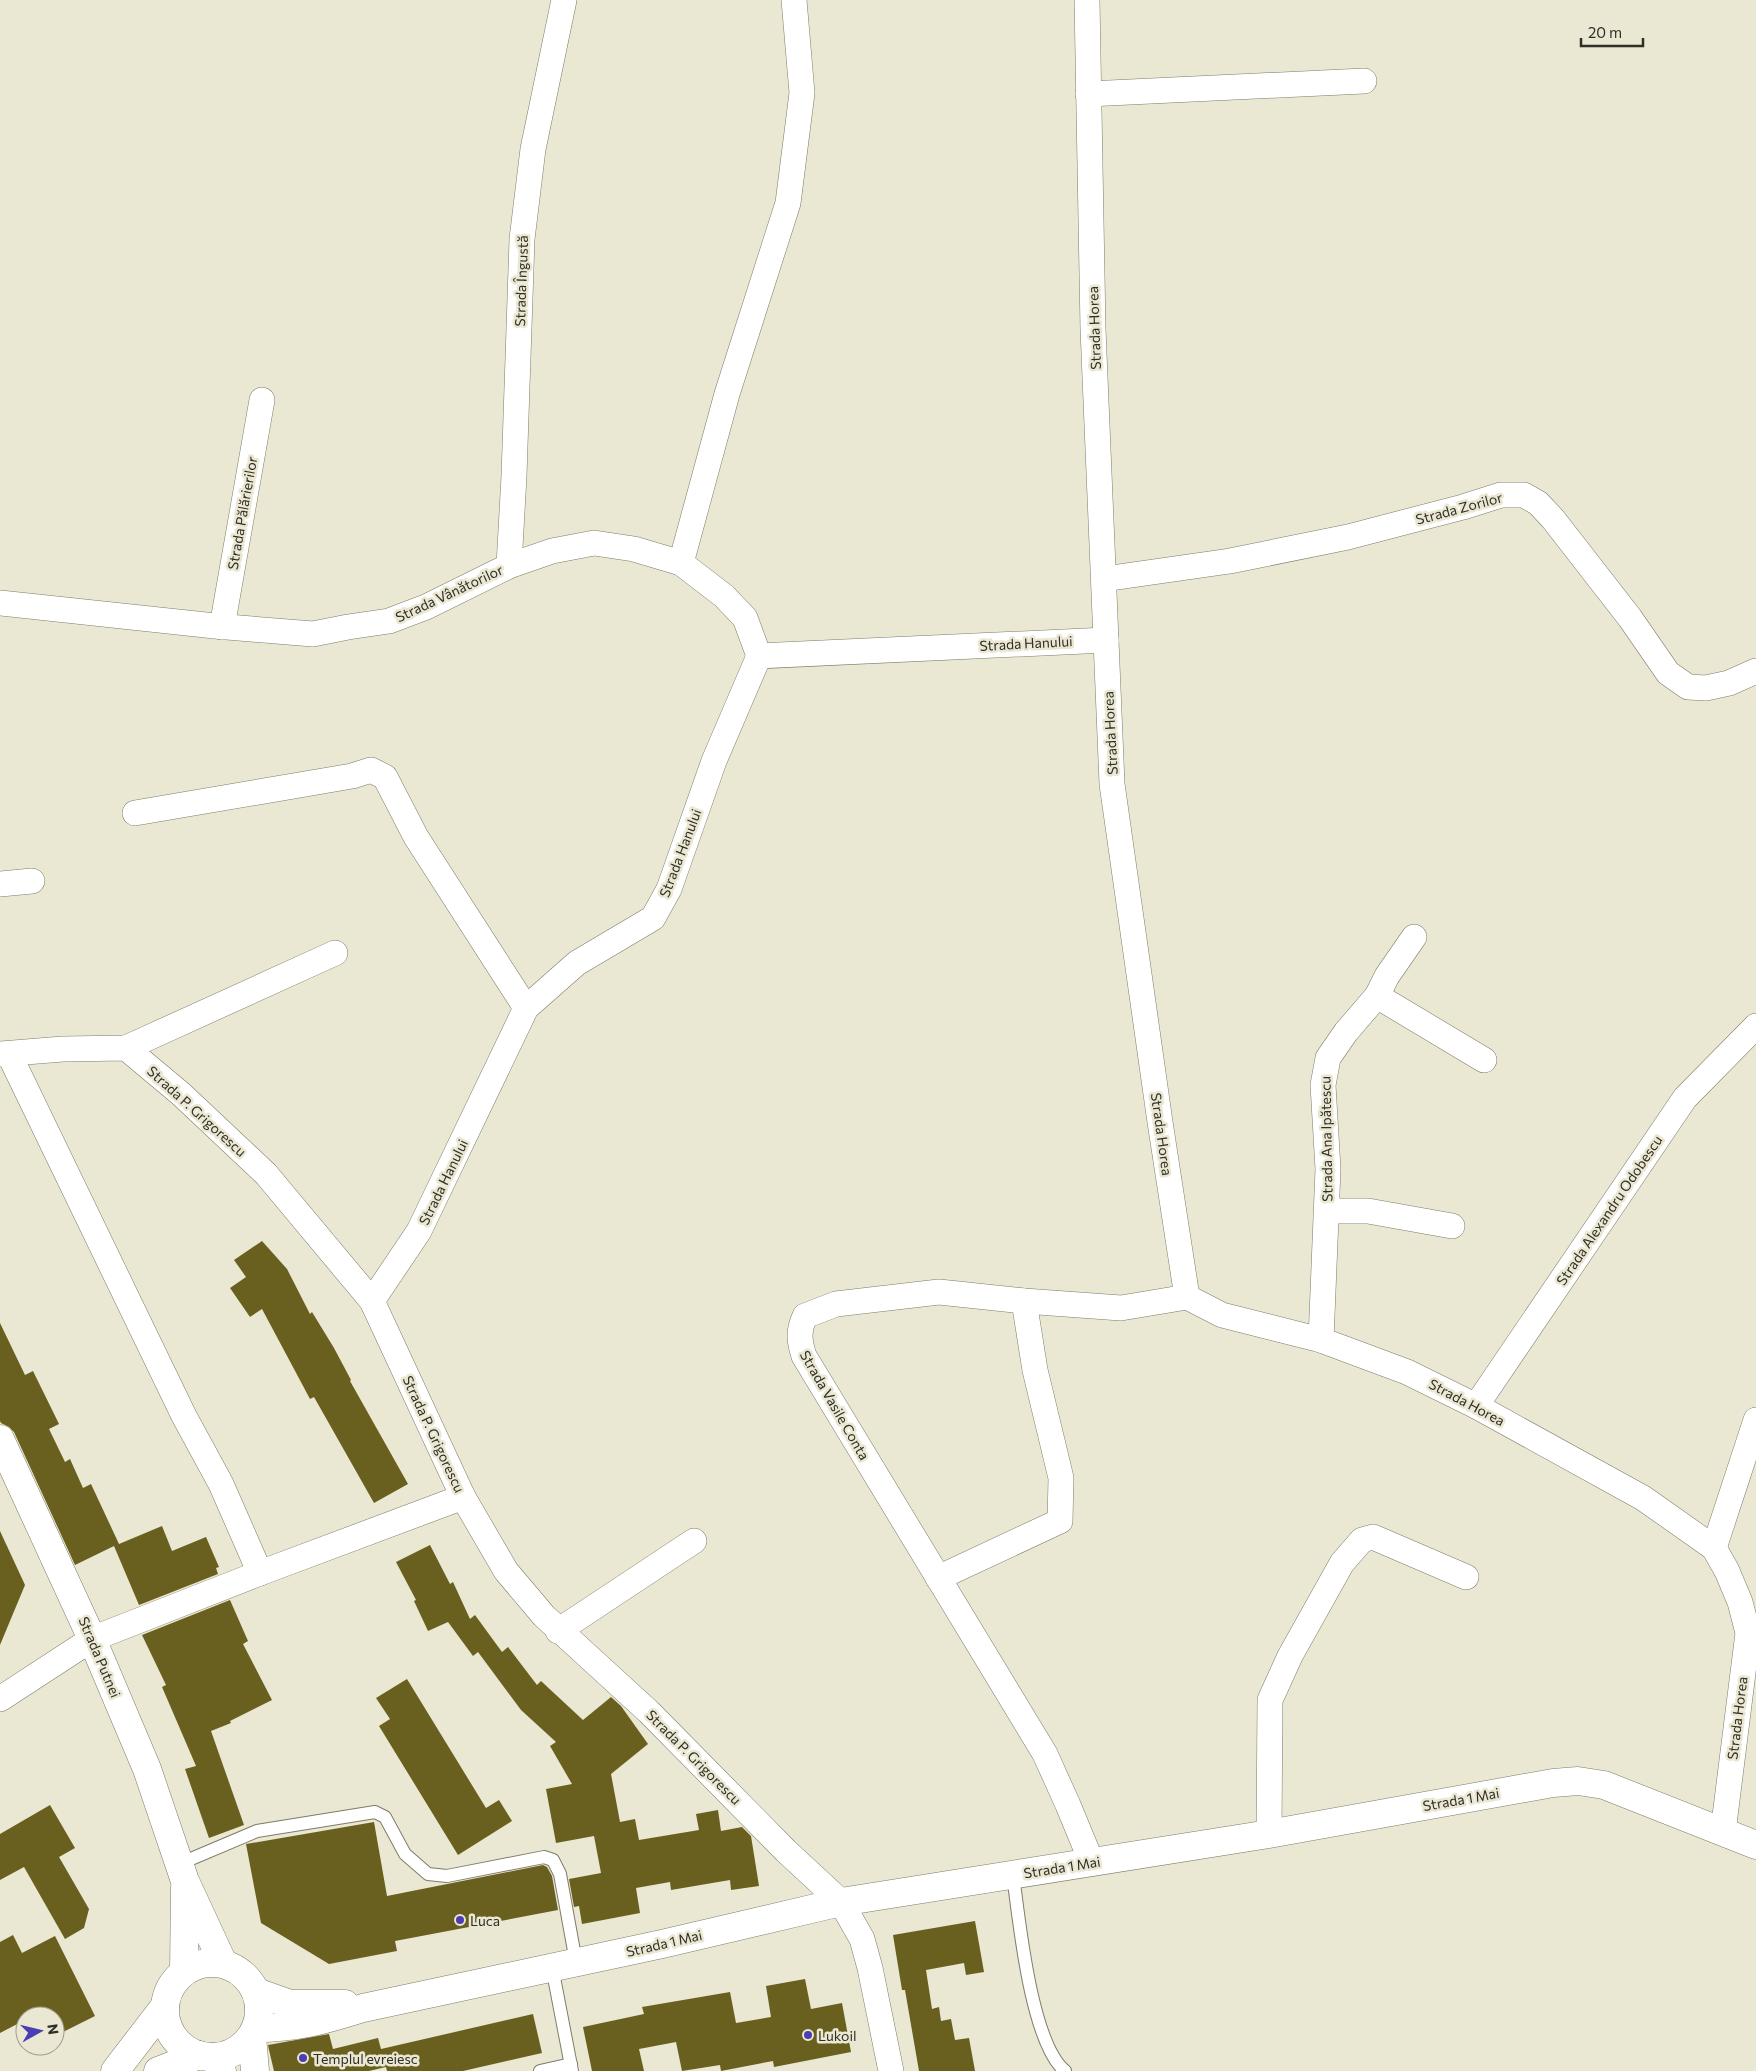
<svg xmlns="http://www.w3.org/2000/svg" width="1756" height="2071" viewBox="0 0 1756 2071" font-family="Commissioner,sans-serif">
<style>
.building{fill:#69601f}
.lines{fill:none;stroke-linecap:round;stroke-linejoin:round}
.service-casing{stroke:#7e7c69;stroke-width:14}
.minor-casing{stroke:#7e7c69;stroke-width:26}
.tertiary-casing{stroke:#7e7c69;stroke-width:29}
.secondary-casing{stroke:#7e7c69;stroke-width:29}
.service{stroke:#fff;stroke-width:12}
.minor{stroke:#fff;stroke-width:25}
.tertiary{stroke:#fff;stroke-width:28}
.secondary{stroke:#fff;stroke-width:28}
.poi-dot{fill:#4b3db4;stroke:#eae7d2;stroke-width:2}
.labels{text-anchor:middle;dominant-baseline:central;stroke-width:5;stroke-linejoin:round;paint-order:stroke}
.street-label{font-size:14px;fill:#302f27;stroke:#eae7d2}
.poi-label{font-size:14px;fill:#302f27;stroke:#eae7d2;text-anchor:start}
</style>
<rect width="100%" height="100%" fill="#eae7d2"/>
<g class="building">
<polygon points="262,1241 287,1269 310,1314 312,1312 334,1348 351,1380 350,1381 408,1484 374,1503 314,1397 310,1399 262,1309 250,1317 230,1288 246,1277 234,1260"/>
<polygon points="0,1323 25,1375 33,1371 59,1424 49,1429 65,1462 70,1459 83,1488 91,1484 119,1544 162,1526 172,1551 206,1537 219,1567 216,1568 218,1574 139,1605 114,1546 75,1565 14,1432 9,1427 1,1423 0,1421"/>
<polygon points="0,1531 25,1585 0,1645"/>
<polygon points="430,1545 450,1584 453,1582 470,1619 475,1615 502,1652 508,1647 537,1685 541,1681 583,1720 611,1697 621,1706 648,1744 611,1774 620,1822 635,1819 639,1840 699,1830 696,1814 718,1810 721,1831 742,1827 751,1836 759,1886 731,1890 730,1880 671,1890 670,1882 636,1888 640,1913 582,1924 579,1906 574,1907 569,1879 601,1873 594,1836 556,1843 546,1789 572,1784 550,1746 556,1742 521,1710 478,1652 473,1656 448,1622 428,1631 414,1601 416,1600 396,1562"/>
<polygon points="230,1600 248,1641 243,1644 272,1700 230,1721 231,1723 211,1731 244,1825 209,1838 185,1769 196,1766 162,1687 166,1685 142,1635"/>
<polygon points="407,1679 486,1808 499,1800 512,1821 458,1855 379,1726 390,1719 376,1698"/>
<polygon points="50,1805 75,1848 59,1857 89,1909 84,1928 65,1939 24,1867 0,1880 0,1834"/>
<polygon points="374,1822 387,1896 543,1865 547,1867 552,1876 558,1910 395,1941 397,1951 329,1964 261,1923 246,1844"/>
<polygon points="975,1921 984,1972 966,1975 964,1963 926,1970 932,2009 939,2007 941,2021 951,2019 955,2040 969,2038 975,2071 919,2071 905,1990 902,1990 893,1935"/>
<polygon points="13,1935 22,1953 55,1936 95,2016 55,2036 55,2016 25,2016 25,2020 0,2033 0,1942"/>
<polygon points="805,1979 811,2009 842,2003 851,2052 774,2067 773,2061 721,2071 720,2065 682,2071 676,2042 639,2049 644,2071 592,2071 583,2027 644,2014 642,2007 730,1992 736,2023 771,2017 766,1986"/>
<polygon points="533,2014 542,2053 463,2071 387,2071 386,2067 369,2071 274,2071 269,2050 268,2045 329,2034 333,2049 378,2038 381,2049"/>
</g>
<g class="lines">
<g class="service-casing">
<g id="service">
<polyline points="179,1864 257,1831 375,1812 385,1817 405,1854 428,1874 447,1876 544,1857 553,1860 560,1874 576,1962"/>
<path d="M1013,1875C1019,1920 1031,2043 1065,2071"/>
<polyline points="552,1967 572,2071"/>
<polyline points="540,2071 571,2064"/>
</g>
</g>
<g class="minor-casing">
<g id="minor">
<polyline points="1087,0 1093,329 1112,784 1160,1122 1187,1297 1222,1315 1321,1340 1407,1372 1476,1406 1643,1498 1714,1548 1727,1571 1740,1602 1748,1633 1723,1832"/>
<polyline points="1088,94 1364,81"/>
<polyline points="681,563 727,394 788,203 802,93 794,0"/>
<polyline points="509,566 514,476 522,239 533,149 564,0"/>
<polyline points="1104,579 1230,561 1348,537 1463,507 1501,495 1524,495 1538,503 1553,519 1630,618 1668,673 1688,687 1706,688 1729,683 1756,671"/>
<polyline points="0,603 215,626 313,634 348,627 389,621 426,607 509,566 552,551 594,543 634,549 681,563 724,596 745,618 759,656"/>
<polyline points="222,627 262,400"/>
<polyline points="135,813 352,776 371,770 385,777 416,837 526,1008"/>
<polyline points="0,884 32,881"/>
<polyline points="1377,996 1484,1060"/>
<polyline points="126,1048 335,953"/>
<polyline points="0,1054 63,1049 126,1048 181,1094 266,1174 372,1301 463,1497 506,1571 544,1616 649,1712 786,1851 841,1902 862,1939 870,1968 891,2071"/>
<polyline points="9,1054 184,1416 221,1484 260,1573"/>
<polyline points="1327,1211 1368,1211 1452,1226"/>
<polyline points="372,1301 419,1231 526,1008 577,963 653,918 669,889 714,761 759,656 1106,640"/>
<polyline points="1321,1340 1328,1169 1323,1085 1328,1058 1346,1032 1377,996 1387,976 1414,937"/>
<polyline points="1476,1406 1685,1098 1756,1026"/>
<polyline points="1714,1548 1756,1420"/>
<polyline points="938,1578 1060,1521 1061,1478 1035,1370 1024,1301"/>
<polyline points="558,1631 694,1541"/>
<polyline points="0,1699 92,1639 260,1573 463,1497"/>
<polyline points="1269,1834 1270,1700 1290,1656 1342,1563 1362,1540 1373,1537 1466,1577"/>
<path d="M1092,1863L1068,1805L1045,1754L804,1356C799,1340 798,1331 805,1316L836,1304L939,1292L1024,1301L1121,1308L1187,1297"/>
</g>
</g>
<g class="tertiary-casing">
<g id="tertiary">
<polyline points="252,2036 255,2071"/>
<polyline points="214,2057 222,2071"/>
</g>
</g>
<g class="secondary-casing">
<g id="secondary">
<polyline points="0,1439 92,1639 147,1769 185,1881 223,1963"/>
<circle cx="212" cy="2010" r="47"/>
<polyline points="184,1972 185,1888"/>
<polyline points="256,1992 290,2004 345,2004"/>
<path d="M256,2028C297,2028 325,2020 363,2008L662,1944L841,1902L1269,1834L1553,1783L1578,1781L1604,1785L1756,1845"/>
<polyline points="115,2071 165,2006"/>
<polyline points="158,2071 199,2055"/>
</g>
</g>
<use href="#service" class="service"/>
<use href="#minor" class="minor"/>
<use href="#tertiary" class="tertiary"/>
<use href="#secondary" class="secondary"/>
</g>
<g class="poi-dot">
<circle cx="460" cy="1920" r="5"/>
<circle cx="808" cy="2035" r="5"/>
<circle cx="303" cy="2058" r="5"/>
</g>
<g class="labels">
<g class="street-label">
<text transform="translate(521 281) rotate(-88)">Strada Îngustă</text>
<text transform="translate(1094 328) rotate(-92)">Strada Horea</text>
<text transform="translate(1459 508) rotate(-15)">Strada Zorilor</text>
<text transform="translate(242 513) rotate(-80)">Strada Pălărierilor</text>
<text transform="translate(449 593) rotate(-25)">Strada Vânătorilor</text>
<text transform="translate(1026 643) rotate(-3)">Strada Hanului</text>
<text transform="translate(1110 733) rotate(-93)">Strada Horea</text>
<text transform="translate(680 853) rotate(-69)">Strada Hanului</text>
<text transform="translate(197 1111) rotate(42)">Strada P. Grigorescu</text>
<text transform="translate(1162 1134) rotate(82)">Strada Horea</text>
<text transform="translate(1326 1139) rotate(-91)">Strada Ana Ipătescu</text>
<text transform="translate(443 1182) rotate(-64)">Strada Hanului</text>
<text transform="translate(1609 1210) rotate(-56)">Strada Alexandru Odobescu</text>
<text transform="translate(1467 1402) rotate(28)">Strada Horea</text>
<text transform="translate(835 1405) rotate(60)">Strada Vasile Conta</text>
<text transform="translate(434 1434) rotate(65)">Strada P. Grigorescu</text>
<text transform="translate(100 1657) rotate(67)">Strada Putnei</text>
<text transform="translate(1737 1718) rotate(-83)">Strada Horea</text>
<text transform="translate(694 1757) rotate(45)">Strada P. Grigorescu</text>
<text transform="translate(1461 1799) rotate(-10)">Strada 1 Mai</text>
<text transform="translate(1062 1867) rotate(-9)">Strada 1 Mai</text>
<text transform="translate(664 1943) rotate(-13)">Strada 1 Mai</text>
</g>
<g class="poi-label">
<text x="470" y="1920">Luca</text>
<text x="818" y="2035">Lukoil</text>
<text x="313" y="2058">Templul evreiesc</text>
</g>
</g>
<g transform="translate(40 2031) rotate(82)"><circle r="24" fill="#eae7d2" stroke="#a09d8e"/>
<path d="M0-4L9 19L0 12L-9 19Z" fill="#4b3db4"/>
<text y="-8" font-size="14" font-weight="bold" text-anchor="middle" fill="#302f27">N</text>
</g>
<path d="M1581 38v8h62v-8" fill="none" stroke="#302f27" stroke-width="2.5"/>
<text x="1588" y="38" font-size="15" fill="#302f27" stroke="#eae7d2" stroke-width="4" paint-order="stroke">20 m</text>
</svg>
